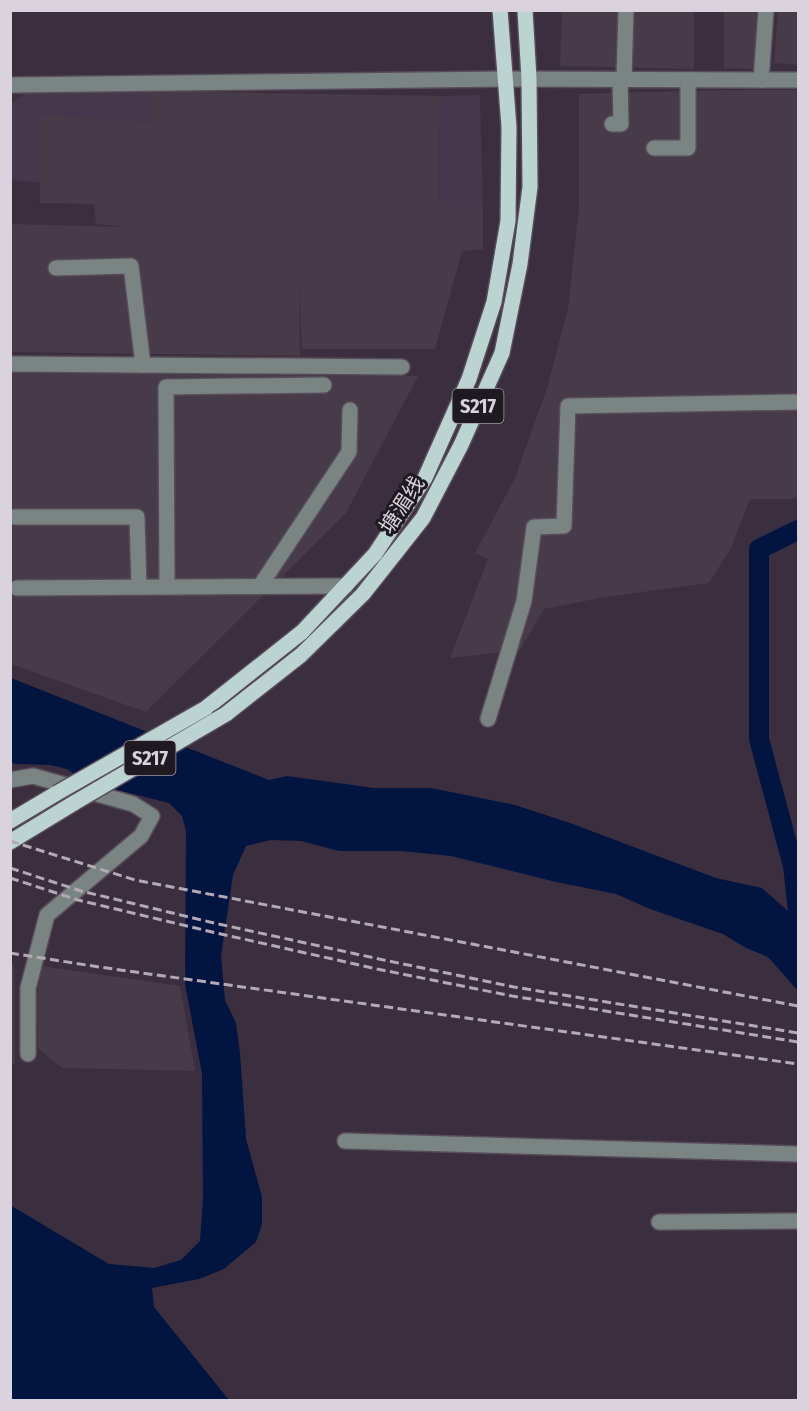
<svg xmlns="http://www.w3.org/2000/svg" width="809" height="1411" viewBox="0 0 809 1411" font-family="'Fira Sans Condensed','Noto Sans SC',sans-serif">
<style>
.built{fill:#47374c}
.industrial{fill:#473a49}
.water{fill:#021541}
.lines{fill:none;stroke-linecap:round;stroke-linejoin:round}
.river{stroke:#021541;stroke-width:20}
.minor-casing{stroke:#584c5b;stroke-width:18}
.major-casing{stroke:#584c5b;stroke-width:18}
.minor{stroke:#798483;stroke-width:15}
.major{stroke:#bcd4d1;stroke-width:15}
.rail{stroke:#b3aab5;stroke-width:3;stroke-dasharray:9 4.5;stroke-linecap:butt}
.major-bridge-casing{stroke:#584c5b;stroke-width:18;stroke-linecap:butt}
.major-bridge{stroke:#bcd4d1;stroke-width:15}
.labels{text-anchor:middle;dominant-baseline:central;stroke-width:6;stroke-linejoin:round;paint-order:stroke}
.shield{fill:#1f1a21;stroke:#a29ba4;stroke-width:1.5}
.shield-label{font-size:20px;font-weight:bold;fill:#dad2dc}
.street-label{font-size:21px;fill:#dad2dc;stroke:#1f1a21}
</style>
<rect width="100%" height="100%" fill="#3b2f3f"/>
<g class="built">
<polygon points="150,91 152,121 39,115 40,183 11,180 10,104 27,92"/>
<polygon points="480,95 483,206 439,206 440,96"/>
</g>
<g class="industrial">
<polygon points="562,11 694,11 694,69 560,66"/>
<polygon points="724,11 761,11 758,69 724,68"/>
<polygon points="778,11 798,11 798,65 774,63"/>
<polygon points="723,90 798,90 798,497 793,499 750,499 731,548 709,583 605,597 544,609 520,650 450,658 488,559 475,553 515,478 547,388 568,308 579,208 579,94"/>
<polygon points="150,91 440,96 439,206 483,206 483,249 462,251 435,349 302,349 299,284 300,356 11,352 11,224 128,227 96,224 94,204 40,203 39,115 152,121"/>
<polygon points="10,373 418,376 346,513 146,712 11,664"/>
<polygon points="11,965 14,966 15,1064 11,1065"/>
<polygon points="41,966 180,986 195,1071 62,1068 38,1048 37,998"/>
</g>
<polygon class="water" points="11,678 269,780 287,776 374,788 431,788 515,805 570,823 716,878 762,888 798,920 798,991 768,957 746,948 723,934 650,909 616,894 556,882 451,856 401,851 339,851 301,841 271,840 246,846 233,875 221,956 225,1000 236,1023 240,1053 246,1139 262,1197 262,1224 256,1242 224,1269 199,1279 152,1288 154,1307 229,1400 11,1400 10,1205 109,1264 154,1268 181,1260 200,1241 203,1198 202,1074 185,984 186,831 182,816 169,803 85,782 67,769 50,765 15,764 11,762"/>
<g class="lines">
<polyline class="river" points="798,530 759,549 759,739 793,866 798,911"/>
<g class="minor-casing">
<g id="minor">
<polyline points="624,79 626,10"/>
<polyline points="761,80 766,10"/>
<polyline points="10,85 505,79 798,80"/>
<polyline points="612,124 621,124 620,79"/>
<polyline points="654,148 688,148 688,80"/>
<polyline points="56,268 131,266 143,365"/>
<polyline points="10,364 402,367"/>
<polyline points="15,517 137,517 139,587"/>
<polyline points="260,586 349,452 350,410"/>
<polyline points="167,587 166,387 324,385"/>
<polyline points="17,588 346,586"/>
<polyline points="488,719 524,601 534,527 564,526 568,406 798,402"/>
<polyline points="10,780 33,776 133,804 152,816 141,836 47,915 28,988 28,1054"/>
<polyline points="345,1141 798,1154"/>
<polyline points="659,1222 798,1221"/>
</g>
</g>
<g class="major-casing">
<g id="major">
<polyline points="206,708 302,632 375,554 425,478 469,379 494,302 508,221 509,127 500,10"/>
<polyline points="226,714 301,655 363,594 423,518 461,445 502,353 520,264 530,187 529,79 525,10"/>
<polyline points="10,821 57,793"/>
<polyline points="10,842 74,803"/>
</g>
</g>
<use href="#minor" class="minor"/>
<use href="#major" class="major"/>
<g class="rail">
<polyline points="10,841 135,880 798,1006"/>
<polyline points="10,868 81,891 214,923 379,959 514,987 798,1033"/>
<polyline points="10,878 78,900 212,932 377,969 512,996 798,1042"/>
<polyline points="10,953 99,967 798,1064"/>
</g>
<g class="major-bridge-casing">
<g id="major-bridge">
<polyline points="57,793 206,708"/>
<polyline points="74,803 226,714"/>
</g>
</g>
<use href="#major-bridge" class="major-bridge"/>
</g>
<g class="labels">
<g class="shield">
<rect x="452.5" y="389" width="51" height="34" rx="4.5"/>
<rect x="124.5" y="741" width="51" height="34" rx="4.5"/>
</g>
<g class="shield-label">
<text x="478" y="406">S217</text>
<text x="150" y="758">S217</text>
</g>
<g class="street-label">
<text transform="translate(402 505) rotate(-57)">塘湄线</text>
</g>
</g>
<rect width="809" height="1411" fill="none" stroke="#dad2dc" stroke-width="24"/>
</svg>
